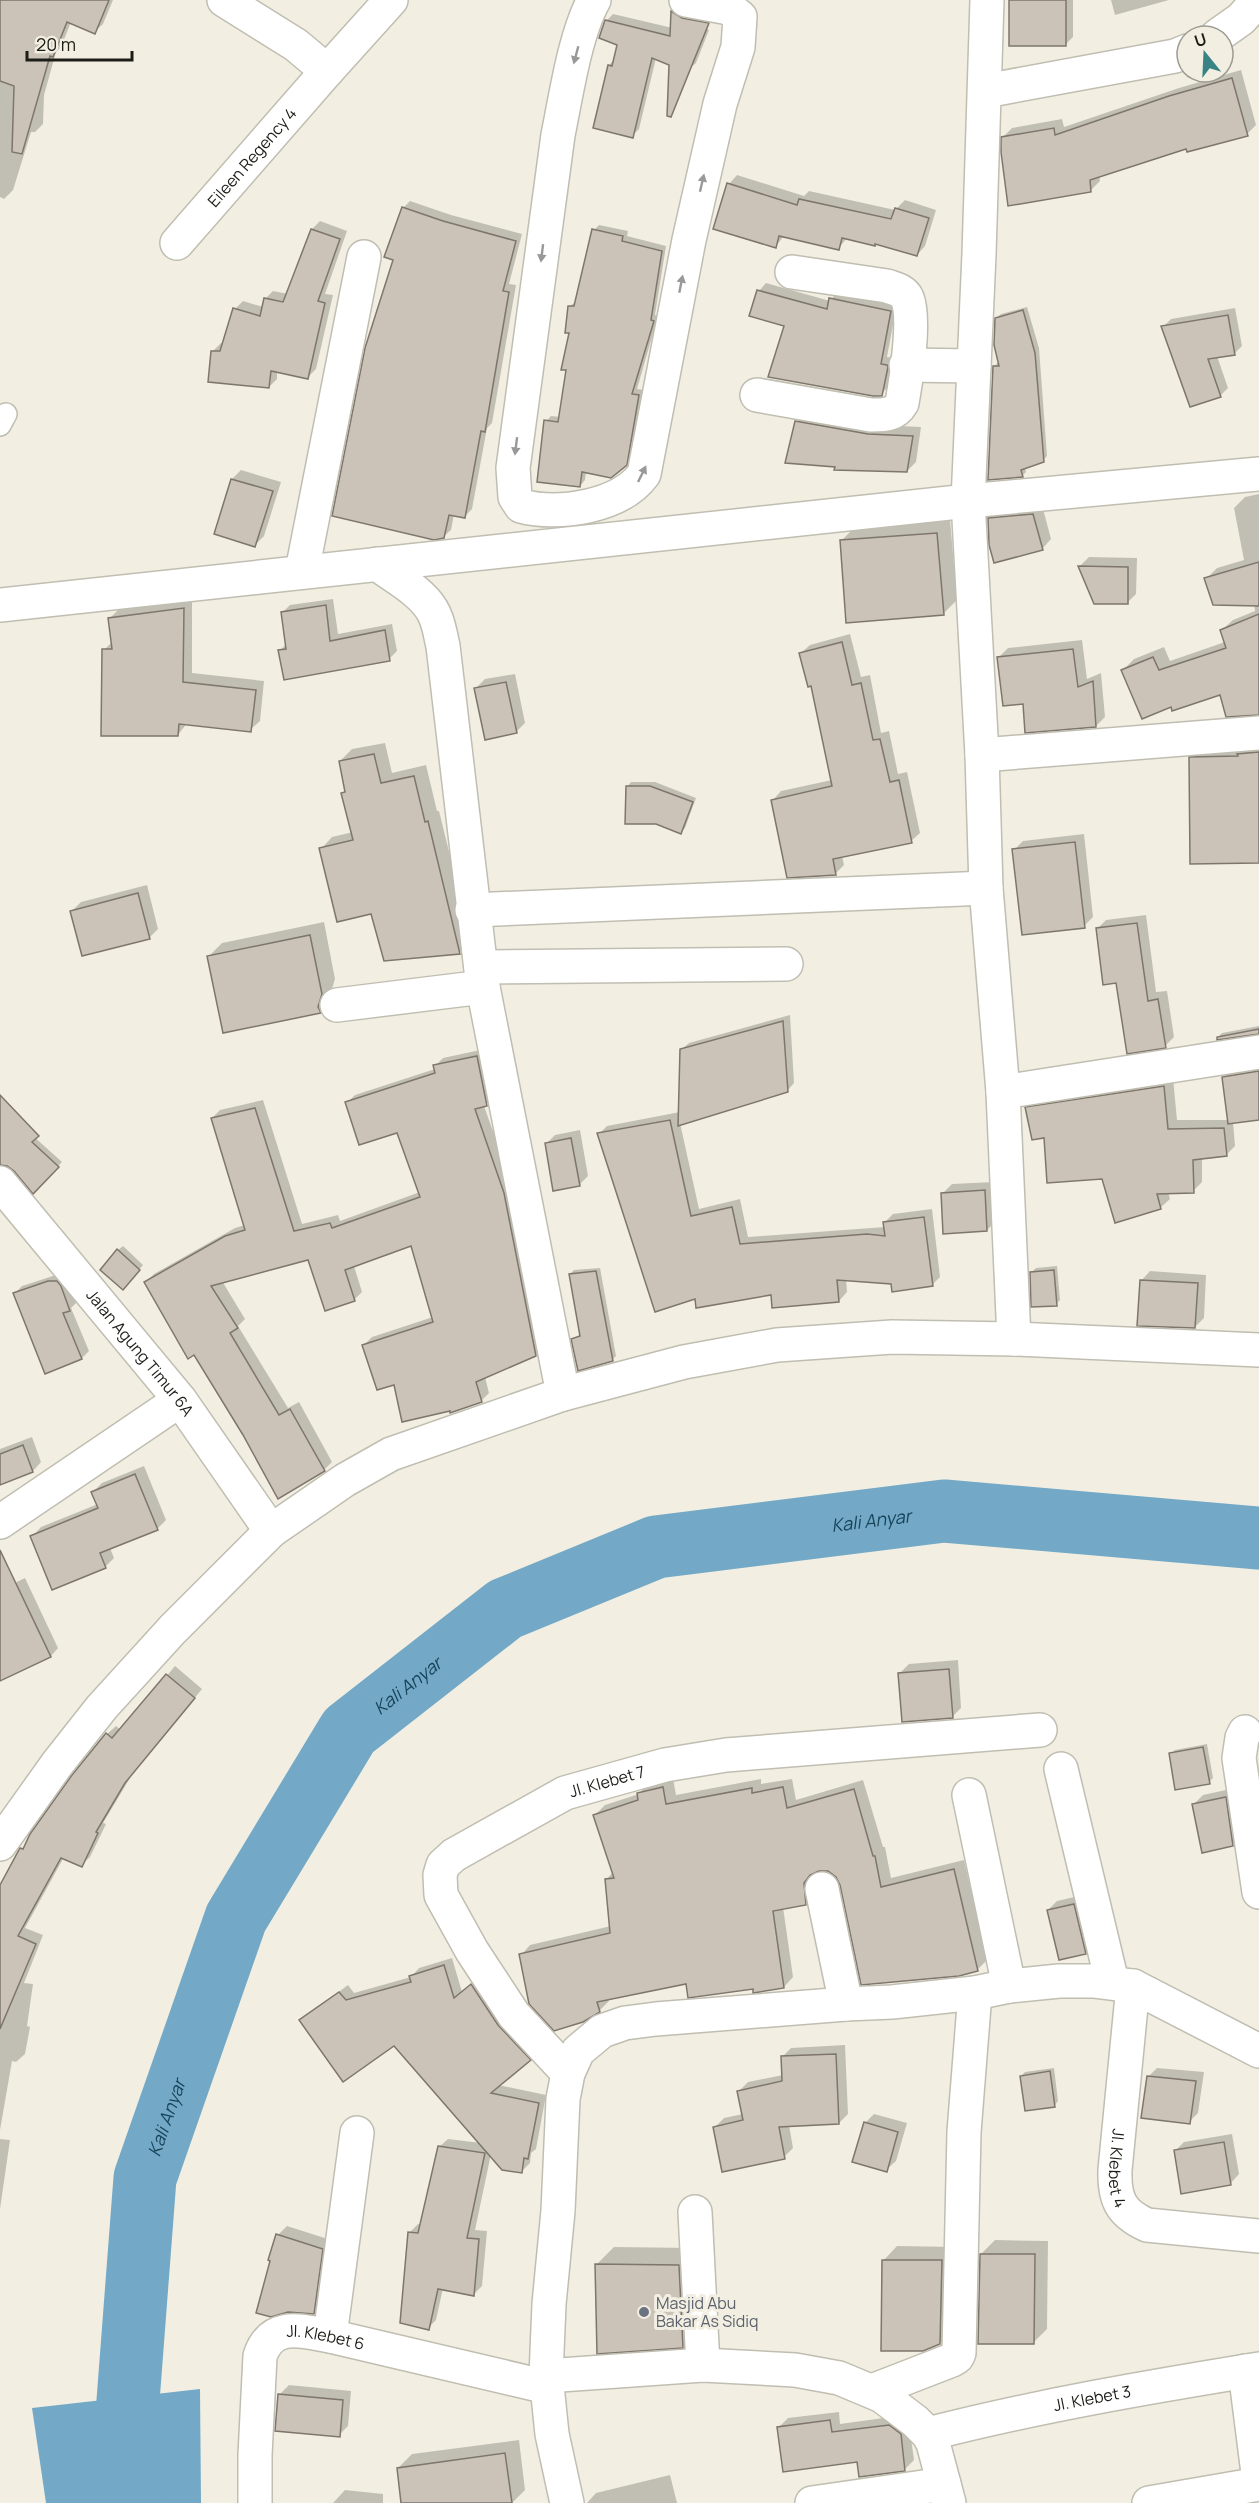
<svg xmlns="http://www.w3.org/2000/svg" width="1259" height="2503" viewBox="0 0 1259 2503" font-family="Manrope,sans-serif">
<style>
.water{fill:#73a9c7}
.shadow{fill:#0003}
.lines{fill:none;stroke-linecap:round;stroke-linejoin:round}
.river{stroke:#73a9c7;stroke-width:63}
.building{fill:#cbc2b8;stroke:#7e766c;stroke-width:1.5}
.lane-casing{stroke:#c0beb1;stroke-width:24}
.street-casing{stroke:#c0beb1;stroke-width:36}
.secondary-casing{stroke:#c0beb1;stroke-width:36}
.lane{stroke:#fff;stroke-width:21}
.street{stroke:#fff;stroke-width:33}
.secondary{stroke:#fff;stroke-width:33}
.oneway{fill:#999997}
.worship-dot{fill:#6b7280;stroke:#f2efe2;stroke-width:2}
.labels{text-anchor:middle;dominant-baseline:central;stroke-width:6;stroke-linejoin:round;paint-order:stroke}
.street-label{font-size:16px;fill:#1d1d18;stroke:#f2efe2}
.worship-label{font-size:16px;fill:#5b616d;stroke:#f2efe2;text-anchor:start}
.water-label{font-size:18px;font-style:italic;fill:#18445a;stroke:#f2efe2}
</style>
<rect width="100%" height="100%" fill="#f2efe2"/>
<polygon class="water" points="200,2389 201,2503 46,2503 32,2408"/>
<g class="shadow">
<polygon points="4,0 113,0 103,24 94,32 71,22 61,47 56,52 44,95 43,124 35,132 31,132 13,190 4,199 0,197 0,10"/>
<polygon points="1011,0 1073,0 1073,37 1065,45"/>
<polygon points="1111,0 1169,0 1115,15"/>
<polygon points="613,14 677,29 685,20 709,30 696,63 688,70 656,58 639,129 632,136 595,127 609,65 615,59 619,44 606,21"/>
<polygon points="1241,70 1256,125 1247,134 1216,137 1099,175 1100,181 1091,190 1003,137 1012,128 1062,119 1064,127 1179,88"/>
<polygon points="737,175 804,196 809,191 895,210 905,200 936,210 925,246 917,255 876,242 847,238 838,249 784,236 775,247 729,184"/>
<polygon points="410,201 451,215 522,234 509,284 516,285 492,423 487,428 472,509 465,516 454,514 451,530 443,537 395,259 403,208"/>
<polygon points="320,221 347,231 325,294 333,295 316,369 308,377 277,371 277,379 269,387 213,351 221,343 224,344 235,309 243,301 263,307 265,299 273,291 288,294 312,229"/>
<polygon points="599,225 628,231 627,236 666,246 655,315 658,316 637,389 644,390 631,458 620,470 586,472 585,480 580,486 546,421 551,416 561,417 571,332 570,306 577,301 594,230"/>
<polygon points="766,283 830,301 838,291 897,304 887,357 894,358 888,387 881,394 785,325 759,291"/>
<polygon points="1027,307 1039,348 1047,456 1043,460 1025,467 1026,472 1022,476 994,367 999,361 996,318 1001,314"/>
<polygon points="1235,308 1242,346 1234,354 1217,356 1228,388 1220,396 1163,327 1171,319"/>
<polygon points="806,412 878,425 921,427 916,462 907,471 797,422"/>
<polygon points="241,470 281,482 264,536 255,545 232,479"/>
<polygon points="1259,494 1259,713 1221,693 1172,705 1123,670 1134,659 1164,647 1170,661 1225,642 1222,630 1233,620 1255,611 1254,604 1206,579 1217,568 1244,560 1234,508 1245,497"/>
<polygon points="1042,505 1051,539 1042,549 989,519 998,509"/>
<polygon points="950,520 957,600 943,614 841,541 855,527"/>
<polygon points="1089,557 1137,558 1136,594 1127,603 1080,566"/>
<polygon points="333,599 338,634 392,624 397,651 389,659 280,651 286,644 282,613 290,605"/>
<polygon points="192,600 192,673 264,681 260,721 250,730 187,723 178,735 104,650 113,641 110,618 119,609"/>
<polygon points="850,634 861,677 870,675 881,733 889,731 898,774 907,772 920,833 911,841 842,856 844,865 835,874 773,800 781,791 832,780 812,684 801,653 810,645"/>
<polygon points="1082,640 1087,679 1101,673 1105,717 1096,726 1025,703 999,657 1008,648"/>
<polygon points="515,674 525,723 516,732 475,689 485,679"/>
<polygon points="385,743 392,773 426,765 437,811 439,811 471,941 459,953 372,912 321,849 332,837 353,832 343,794 346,790 340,761 352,749"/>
<polygon points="1259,743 1259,862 1191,758 1202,747"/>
<polygon points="631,782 655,782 696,798 685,828 681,832 627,787"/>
<polygon points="1084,834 1093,917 1084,926 1014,850 1023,841"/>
<polygon points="147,885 158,929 149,938 72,911 81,902"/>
<polygon points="1146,915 1156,992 1167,991 1174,1037 1165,1046 1118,982 1097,929 1106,920"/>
<polygon points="324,922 335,979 331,992 333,998 320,1011 209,956 222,943"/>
<polygon points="790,1015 794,1083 787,1091 680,1123 699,1209 740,1199 748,1237 885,1227 885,1222 893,1214 932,1209 940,1277 932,1285 846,1279 847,1292 839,1301 772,1293 696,1297 599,1134 607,1126 680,1112 681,1050 689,1043"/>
<polygon points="1259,1026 1259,1033 1218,1037 1222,1033"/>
<polygon points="485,1049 495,1097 484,1106 512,1185 544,1347 536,1355 485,1377 489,1393 481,1401 395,1383 364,1345 372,1337 433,1317 412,1244 354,1266 362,1292 354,1300 309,1258 222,1281 245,1319 238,1326 288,1408 299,1402 332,1462 324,1470 244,1435 195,1353 146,1282 154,1274 235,1228 245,1225 212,1118 220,1110 263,1100 302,1224 338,1215 340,1221 420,1192 398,1131 347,1103 355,1095 435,1069 435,1066 443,1058"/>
<polygon points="1259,1063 1259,1118 1233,1122 1235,1146 1226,1155 1202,1158 1202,1182 1193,1191 1168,1192 1170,1199 1160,1208 1103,1178 1046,1136 1027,1108 1036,1099 1173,1078 1177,1120 1229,1120 1223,1077 1232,1068"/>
<polygon points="22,1126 62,1162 33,1192 15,1170 6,1164 0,1164 0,1143"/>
<polygon points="580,1130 588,1176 579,1185 546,1144 555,1135"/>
<polygon points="993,1182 996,1221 987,1230 943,1193 952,1184"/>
<polygon points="123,1246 143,1265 127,1284 118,1250"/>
<polygon points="1057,1266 1060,1300 1056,1304 1031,1273 1036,1268"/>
<polygon points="600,1268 616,1356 612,1360 573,1339 581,1334 570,1274 574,1270"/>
<polygon points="1150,1271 1206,1275 1204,1318 1195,1327 1141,1281"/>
<polygon points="56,1275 64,1275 76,1303 71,1308 89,1351 82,1358 45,1372 15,1293 22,1286"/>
<polygon points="32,1437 41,1462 33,1471 0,1484 0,1449"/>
<polygon points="144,1466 166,1520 157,1529 110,1548 114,1558 105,1567 32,1537 41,1527 98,1504 93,1492 102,1483"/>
<polygon points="25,1578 58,1648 51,1656 0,1679 0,1590"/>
<polygon points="958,1660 961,1708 952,1717 900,1673 909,1664"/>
<polygon points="175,1666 202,1689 133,1773 103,1823 106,1824 90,1857 81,1865 64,1857 25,1928 43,1935 24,1983 33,1984 27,2026 30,2027 25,2054 16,2062 12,2061 0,2130 0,1888 22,1849 107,1734 116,1726 121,1730"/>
<polygon points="1207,1744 1213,1778 1209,1782 1171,1754 1175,1750"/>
<polygon points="673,1778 676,1795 761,1779 761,1784 792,1779 796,1800 863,1780 883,1847 885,1847 891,1878 964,1860 987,1960 977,1970 842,1884 837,1876 829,1870 814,1871 815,1893 805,1903 783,1907 793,1977 784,1987 754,1988 688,1983 608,1998 609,2001 599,2011 521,1955 530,1945 611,1926 606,1880 613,1872 595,1815 605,1805 639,1794 648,1783"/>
<polygon points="1235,1788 1242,1836 1232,1845 1194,1804 1203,1795"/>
<polygon points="1083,1895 1094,1944 1085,1953 1048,1910 1057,1901"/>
<polygon points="452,1958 462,1992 480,1977 538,2051 498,2085 546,2095 536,2149 531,2153 530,2163 522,2171 491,2154 475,2230 487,2231 482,2286 474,2294 443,2288 436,2320 428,2328 409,2233 418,2224 422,2225 439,2147 448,2139 481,2143 394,2044 301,2020 348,1985 354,1993 411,1977 419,1968"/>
<polygon points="845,2045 848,2114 839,2123 789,2125 793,2148 784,2157 715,2127 724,2118 743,2114 739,2091 748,2082 783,2075 782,2057 791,2048"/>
<polygon points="1054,2068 1058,2101 1054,2106 1021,2076 1025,2072"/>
<polygon points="1157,2068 1204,2072 1198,2113 1189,2122 1148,2077"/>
<polygon points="874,2114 907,2123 896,2161 886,2170 865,2123"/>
<polygon points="1232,2134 1239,2174 1230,2184 1175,2151 1184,2142"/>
<polygon points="0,2139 10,2140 0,2209"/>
<polygon points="287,2226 331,2240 323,2303 313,2312 278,2235"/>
<polygon points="995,2240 1048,2241 1047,2329 1033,2343 981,2254"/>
<polygon points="897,2246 955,2247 954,2329 940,2343 884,2260"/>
<polygon points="614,2247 696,2248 700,2328 683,2346 597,2264"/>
<polygon points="289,2385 351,2391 348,2426 339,2435 280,2394"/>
<polygon points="839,2412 840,2424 898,2416 909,2424 914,2460 905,2469 858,2460 779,2427 788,2418"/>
<polygon points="519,2440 525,2490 512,2503 403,2503 398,2468 412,2454"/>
<polygon points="670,2475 677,2503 587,2503 596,2493"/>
<polygon points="345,2490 383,2494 383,2503 333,2503"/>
</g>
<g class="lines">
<path class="river" id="s1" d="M132,2503L126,2427L145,2178L236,1918L349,1731L505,1609L656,1547L944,1511L1259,1538"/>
</g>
<g class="building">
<polygon points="0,0 109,0 95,34 67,22 53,57 50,56 22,154 12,152 14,86 0,81"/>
<rect x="1009" y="0" width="57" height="46"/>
<polygon points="671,11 682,18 709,23 671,117 667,116 669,65 652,58 633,138 593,128 608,65 612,66 617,45 599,38 605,20 670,36"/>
<polygon points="1232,78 1248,136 1187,152 1186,149 1090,180 1091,192 1008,206 1001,152 1001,137 1054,128 1055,135 1169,96"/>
<polygon points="727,183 797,205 799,199 891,219 895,208 929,218 917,256 875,244 875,246 842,238 839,250 779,236 776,248 713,229"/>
<polygon points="402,207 443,221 516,241 503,291 509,292 485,432 481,431 465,518 449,515 444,538 434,540 332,516 365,348 393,260 384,257"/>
<polygon points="311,229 340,239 318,301 325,303 308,379 271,371 269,388 208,382 211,351 220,351 233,308 260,316 264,298 283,302"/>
<polygon points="592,229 623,236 622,241 662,251 651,320 654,321 632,394 639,395 627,465 611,478 582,472 580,487 537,482 544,420 558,422 566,370 561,370 569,333 565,333 568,306 574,306"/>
<polygon points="757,290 827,309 829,298 891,311 881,364 887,365 888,367 882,396 873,396 768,377 784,326 749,316"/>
<polygon points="1023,310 1035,353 1044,462 1021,470 1023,477 988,480 993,366 999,366 994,345 995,318"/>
<polygon points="1228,315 1235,355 1208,359 1221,397 1190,407 1161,326"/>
<polygon points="795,421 868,434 913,436 907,472 834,470 835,467 785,463"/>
<polygon points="231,479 273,491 255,547 214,534"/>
<polygon points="1033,514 1043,550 994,563 989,545 988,518"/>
<polygon points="937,533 944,615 846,623 840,540"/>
<polygon points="1259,562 1259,606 1213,605 1204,578"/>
<polygon points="1078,566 1128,567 1128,604 1094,604"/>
<polygon points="326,605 330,641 385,630 390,661 284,680 278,650 286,649 281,612"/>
<polygon points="184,608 183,682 256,690 251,732 179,724 178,736 101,736 102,649 112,649 108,618"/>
<polygon points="1259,614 1259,715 1226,717 1220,695 1172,711 1171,707 1142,719 1121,670 1153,657 1159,670 1226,648 1220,630"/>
<polygon points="842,642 852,685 861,683 873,740 880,739 890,782 899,780 912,843 833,859 836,875 787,878 771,800 832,786 811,686 808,687 799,653"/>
<polygon points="1073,649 1078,687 1093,681 1096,727 1025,733 1023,704 1003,706 997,657"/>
<polygon points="506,682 517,733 485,740 474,688"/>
<polygon points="1259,752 1259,863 1190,864 1189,757 1238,756 1237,754"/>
<polygon points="374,754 381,783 414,776 425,822 428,821 460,954 384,961 371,914 337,922 319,848 353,840 341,793 345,792 339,761"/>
<polygon points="626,786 650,786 693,802 681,834 656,824 625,824"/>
<polygon points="1075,842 1085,928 1022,935 1012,849"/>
<polygon points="138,893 150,939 82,956 70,911"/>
<polygon points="1137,923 1148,1001 1158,999 1166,1048 1127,1054 1116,983 1103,985 1096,928"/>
<polygon points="310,935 322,994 318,1007 321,1013 223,1033 207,956"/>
<polygon points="783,1021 788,1092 678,1126 680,1049"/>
<polygon points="1259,1029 1259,1034 1217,1040 1217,1037"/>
<polygon points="477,1056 487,1106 475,1109 504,1193 536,1356 476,1382 482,1402 450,1413 450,1411 402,1422 394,1385 377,1390 362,1345 433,1322 411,1246 345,1270 355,1301 325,1311 308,1260 211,1286 238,1328 230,1333 279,1415 290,1409 325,1471 278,1499 243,1435 194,1355 188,1359 144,1282 225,1236 245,1230 211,1118 255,1108 294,1231 330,1223 332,1228 420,1197 397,1133 359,1145 345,1102 435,1073 433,1065"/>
<polygon points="1259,1071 1259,1120 1228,1124 1222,1077"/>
<polygon points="1164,1086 1168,1129 1224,1128 1227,1156 1193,1160 1194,1193 1157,1194 1161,1209 1115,1223 1102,1179 1047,1183 1044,1138 1032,1140 1025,1107"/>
<polygon points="0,1095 39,1136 32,1142 59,1167 33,1194 14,1171 7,1166 0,1165"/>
<polygon points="670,1120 691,1216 732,1207 740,1244 867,1234 885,1236 883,1222 924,1217 933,1286 892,1292 891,1284 837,1280 839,1302 772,1308 771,1295 696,1308 695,1299 655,1312 597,1133"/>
<polygon points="571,1138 580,1186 553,1191 545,1143"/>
<polygon points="985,1190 987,1231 943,1234 941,1193"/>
<polygon points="117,1249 140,1270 123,1290 100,1270"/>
<polygon points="1054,1270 1057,1306 1031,1307 1030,1272"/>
<polygon points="596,1271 613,1361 578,1371 571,1339 580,1336 569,1274"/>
<polygon points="1140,1280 1198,1283 1195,1328 1137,1326"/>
<polygon points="48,1281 57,1281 61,1286 70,1311 63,1313 82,1359 45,1374 13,1293"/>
<polygon points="23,1445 33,1472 0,1485 0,1454"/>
<polygon points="135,1474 158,1530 100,1553 106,1568 52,1590 30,1536 98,1508 91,1492"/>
<polygon points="0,1550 51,1657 0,1681"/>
<polygon points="949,1669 953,1718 902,1722 898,1673"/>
<polygon points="166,1674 195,1698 125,1783 96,1832 98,1833 82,1867 61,1858 18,1936 36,1944 0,2029 0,1885 20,1848 23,1849 30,1834 72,1775 106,1733 112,1738"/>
<polygon points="1203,1747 1210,1784 1175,1790 1169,1753"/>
<polygon points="663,1787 666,1804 752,1788 752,1793 783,1787 787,1808 854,1789 873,1856 875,1856 881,1887 954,1869 978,1971 959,1976 861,1985 840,1885 836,1877 828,1871 819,1871 810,1875 804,1883 806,1905 773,1911 784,1988 753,1993 753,1989 688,1998 686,1984 597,2002 600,2012 583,2022 554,2031 529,2004 519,1954 610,1933 605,1879 614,1878 593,1815 638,1800 637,1793"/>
<polygon points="1226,1797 1233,1846 1202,1853 1192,1804"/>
<polygon points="1074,1904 1086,1954 1059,1960 1047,1910"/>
<polygon points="444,1965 454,1998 471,1984 498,2025 531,2060 491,2093 539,2103 528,2159 524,2158 522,2173 502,2170 394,2046 343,2082 299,2020 339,1992 346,2000 411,1982 409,1976"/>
<polygon points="836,2054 839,2124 779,2127 785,2159 722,2172 713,2127 743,2120 737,2091 782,2081 781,2056"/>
<polygon points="1050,2071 1055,2107 1025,2111 1020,2076"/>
<polygon points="1147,2076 1196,2081 1190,2124 1141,2118"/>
<polygon points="864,2122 898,2132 887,2172 852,2162"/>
<polygon points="1224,2142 1231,2185 1181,2194 1174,2150"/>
<polygon points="438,2146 485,2153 467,2238 479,2239 474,2296 438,2289 429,2330 400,2323 408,2232 418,2233"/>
<polygon points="276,2234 323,2249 314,2314 288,2312 271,2317 256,2313 270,2261 268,2260"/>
<polygon points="980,2254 1035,2254 1034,2344 978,2344"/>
<polygon points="882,2260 942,2260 940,2344 923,2351 881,2351"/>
<polygon points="595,2264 679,2265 683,2348 597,2354"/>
<polygon points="278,2394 343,2400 340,2437 275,2431"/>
<polygon points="830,2420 832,2432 889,2425 901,2434 905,2471 859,2477 857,2462 783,2472 777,2427"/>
<polygon points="505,2453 512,2503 401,2503 397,2468"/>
</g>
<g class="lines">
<g class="lane-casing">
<polyline id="lane" points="0,425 6,414"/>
</g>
<g class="street-casing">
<g id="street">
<polyline points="224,0 296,45 327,71 391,0"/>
<path d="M594,0C575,34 566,96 558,135L513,468L515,497L521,506C558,516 620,507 644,474L689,240L720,104L738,47L740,17L729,8L686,0"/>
<polyline points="987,0 979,254 968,501 982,755 986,888 1003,1092 1014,1339"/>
<polyline points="1217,36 1241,19 1258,0"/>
<polyline points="985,91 1175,56 1187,51"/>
<path id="s2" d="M177,243L327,71"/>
<polyline points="906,365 974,366"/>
<path d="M757,395L871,415C885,415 895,415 902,403C906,380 916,318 907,298C903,290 895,289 887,286L792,272"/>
<path d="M377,564C394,577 421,591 432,610C439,621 440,634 443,646L483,987L563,1394"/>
<polyline points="302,571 364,257"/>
<polyline points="0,605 968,501 1259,474"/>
<polyline points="982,755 1259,733"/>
<polyline points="472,910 986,888"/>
<polyline points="481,967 786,964"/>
<polyline points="337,1005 483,987"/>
<polyline points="1003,1092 1259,1052"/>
<polyline points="0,1522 180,1400"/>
<polyline points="1245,1732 1242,1738 1239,1758 1259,1892"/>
<polyline points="1061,1769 1112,1982"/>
<polyline points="969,1795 1009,1986"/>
<polyline points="822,1889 846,2004"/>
<path id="s3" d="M1133,1986L1115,2170C1114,2198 1120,2213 1147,2225L1259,2236"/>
<path id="s4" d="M568,2073L514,2015L472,1951L441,1895L440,1875L443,1865L454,1855L565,1793L665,1765L726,1755L1040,1730"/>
<polyline points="695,2212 703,2365"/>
<polyline points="330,2336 357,2133"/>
<polyline points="1245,2371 1259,2481"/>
<polyline points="546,2376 703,2365 795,2370 839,2378 882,2396 915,2421 928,2434 933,2443 949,2503"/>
<polyline points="872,2391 952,2360 957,2357 959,2353 964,2132 975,1993"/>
<path id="s5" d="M928,2434C1037,2406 1148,2387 1259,2369"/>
<path id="s6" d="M255,2503V2455L260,2356C272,2321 301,2331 330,2336L547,2387"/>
<polyline points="567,2503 552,2434 546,2376 549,2304 558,2211 563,2099 568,2073 578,2051 602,2031 625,2023 656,2019 846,2004 892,2002 975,1993 1009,1986 1059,1981 1093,1981 1133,1986 1259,2051"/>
<polyline points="812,2503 944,2484"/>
<polyline points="1149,2503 1259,2484"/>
</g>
</g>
<g class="secondary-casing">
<g id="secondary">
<path id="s7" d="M0,1183L180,1400L271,1531"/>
<polyline points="0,1844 57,1764 102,1707 173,1629 271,1531 345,1480 391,1454 563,1394 684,1362 777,1345 892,1337 1014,1339 1259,1350"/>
</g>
</g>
<use href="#lane" class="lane"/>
<use href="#street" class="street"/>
<use href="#secondary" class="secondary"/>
</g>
<defs><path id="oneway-solid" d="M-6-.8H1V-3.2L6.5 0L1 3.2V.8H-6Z" transform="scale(1.5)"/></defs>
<g class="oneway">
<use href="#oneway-solid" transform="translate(576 55) rotate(105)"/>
<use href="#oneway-solid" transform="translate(702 183) rotate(-77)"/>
<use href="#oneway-solid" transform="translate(542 253) rotate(97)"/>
<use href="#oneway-solid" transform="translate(681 284) rotate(-79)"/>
<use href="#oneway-solid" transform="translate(516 446) rotate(97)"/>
<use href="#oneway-solid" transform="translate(642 474) rotate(-64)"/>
</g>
<circle class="worship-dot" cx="644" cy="2312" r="6"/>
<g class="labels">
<g class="street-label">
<text stroke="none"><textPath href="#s2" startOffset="114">Eileen Regency 4</textPath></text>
<text stroke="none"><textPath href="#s7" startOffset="220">Jalan Agung Timur 6A</textPath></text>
<text stroke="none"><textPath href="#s4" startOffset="436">Jl. Klebet 7</textPath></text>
<text stroke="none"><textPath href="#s3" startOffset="183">Jl. Klebet 4</textPath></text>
<text stroke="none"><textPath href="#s6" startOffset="225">Jl. Klebet 6</textPath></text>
<text stroke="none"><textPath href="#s5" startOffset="168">Jl. Klebet 3</textPath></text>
</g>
<g class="worship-label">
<text x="656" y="2303">Masjid Abu<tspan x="656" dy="18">Bakar As Sidiq</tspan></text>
</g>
<g class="water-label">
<text stroke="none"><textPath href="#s1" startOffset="1398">Kali Anyar</textPath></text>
<text stroke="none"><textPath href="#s1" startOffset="894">Kali Anyar</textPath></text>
<text stroke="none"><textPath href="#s1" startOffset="390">Kali Anyar</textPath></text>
</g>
</g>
<g transform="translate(1205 54) rotate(342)"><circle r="28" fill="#f2efe2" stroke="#9d9b91" stroke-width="1.5"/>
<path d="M0-4.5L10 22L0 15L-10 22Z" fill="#3a8385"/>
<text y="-9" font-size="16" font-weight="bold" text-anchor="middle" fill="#1d1d18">U</text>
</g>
<path d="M27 51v9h105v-9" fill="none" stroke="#1d1d18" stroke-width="3"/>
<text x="36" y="51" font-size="18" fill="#1d1d18" stroke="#f2efe2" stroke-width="4.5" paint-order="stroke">20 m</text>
</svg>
